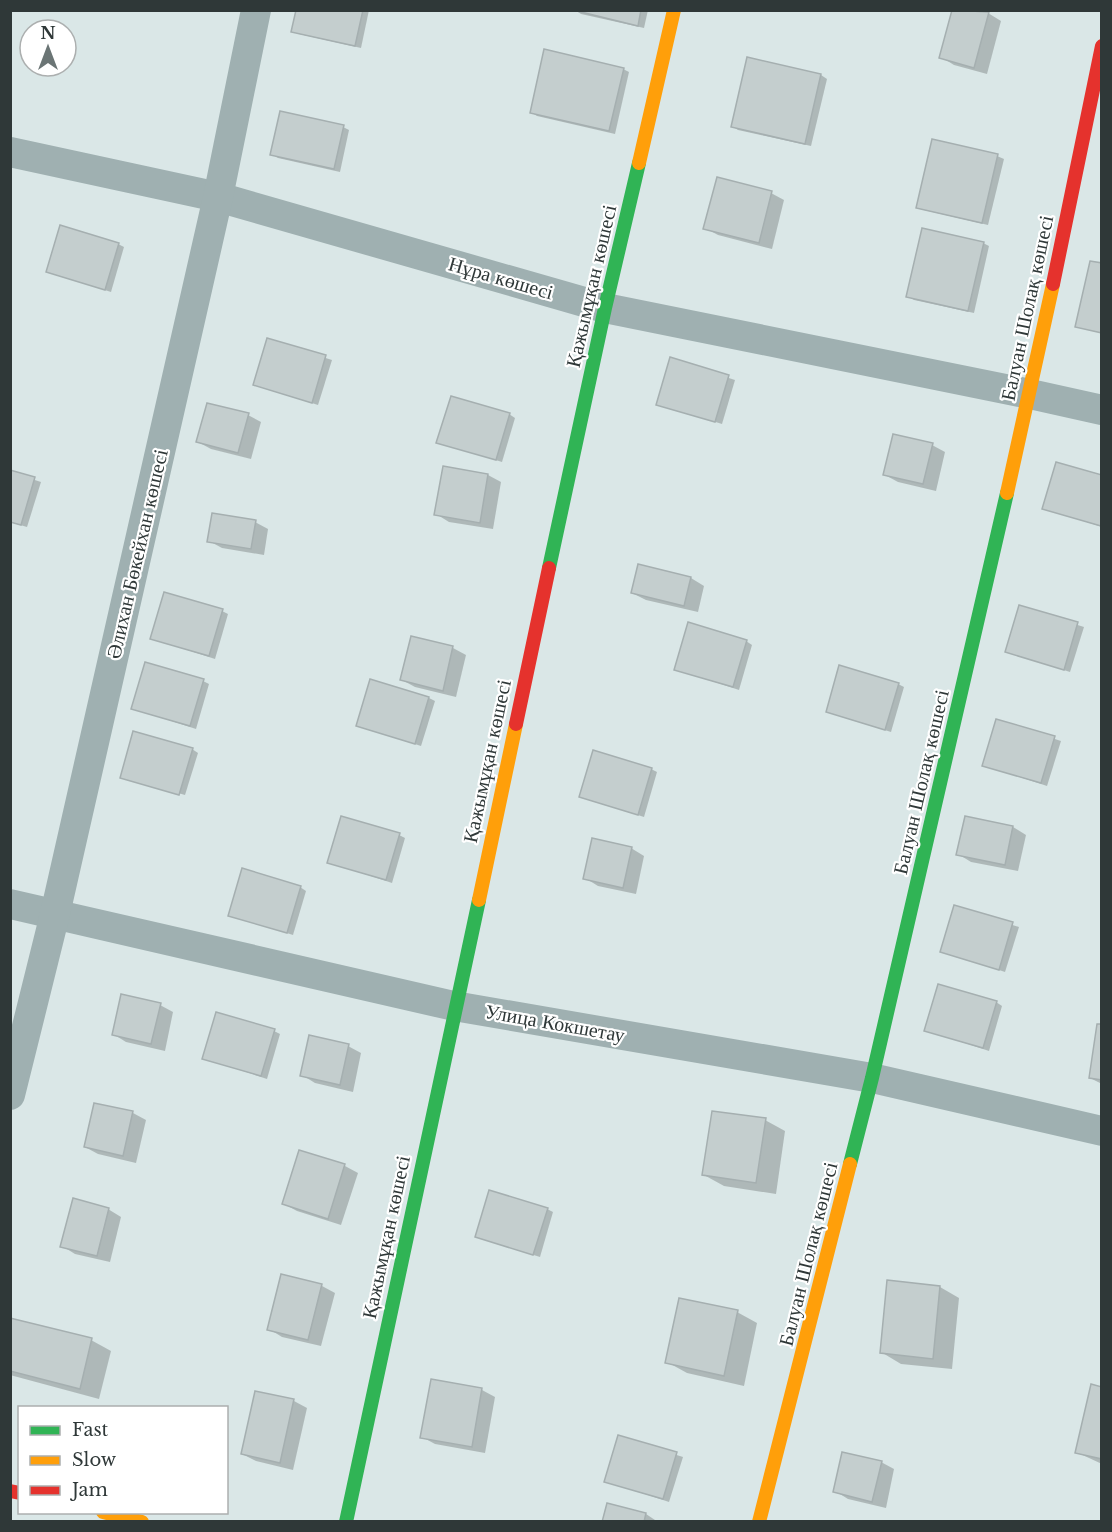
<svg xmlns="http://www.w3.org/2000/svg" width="1112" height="1532" viewBox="0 0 1112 1532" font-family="'Libre Baskerville',serif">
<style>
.shadow{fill:#0003}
.building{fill:#c4cece;stroke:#a5afb0;stroke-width:1.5}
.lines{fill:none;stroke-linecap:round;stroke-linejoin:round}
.street{stroke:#9fb0b1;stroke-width:30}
.fast{stroke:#30b455;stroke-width:14}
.slow{stroke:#ff9f0a;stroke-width:14}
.jam{stroke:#e5322d;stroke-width:14}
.labels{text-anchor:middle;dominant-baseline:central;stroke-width:4.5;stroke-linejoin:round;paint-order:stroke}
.street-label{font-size:20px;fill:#2f3838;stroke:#fff}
</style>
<rect width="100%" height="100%" fill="#dae7e7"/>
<g class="shadow">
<polygon points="297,10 369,10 361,48 299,34 293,31"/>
<polygon points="575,10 648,10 644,28 581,14"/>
<polygon points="953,10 977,10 988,13 1001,21 987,74 954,65 941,57"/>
<polygon points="623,69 629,72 615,134 537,116 531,112"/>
<polygon points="821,75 827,79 811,146 738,130 732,126"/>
<polygon points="343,127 349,130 340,172 278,158 272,154"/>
<polygon points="997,156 1004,159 988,225 924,210 918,207"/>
<polygon points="771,193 784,200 772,249 718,235 705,228"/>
<polygon points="983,243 989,246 974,313 914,300 908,296"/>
<polygon points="118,244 124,247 111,292 48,272"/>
<polygon points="268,340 332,360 318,405 255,385"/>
<polygon points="671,359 735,380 722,424 658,404"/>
<polygon points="509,414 515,418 502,462 438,442"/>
<polygon points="248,415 261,422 251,459 211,449 198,442"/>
<polygon points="932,445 945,452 936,491 898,482 885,475"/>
<polygon points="10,472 41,482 27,527 10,522"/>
<polygon points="488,475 501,482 493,529 449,522 436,514"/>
<polygon points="1102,477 1102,527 1044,508"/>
<polygon points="255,522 268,529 264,555 222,548 209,541"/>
<polygon points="639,566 691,578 704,586 698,612 646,600 632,593"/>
<polygon points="1020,607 1084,627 1070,672 1007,652"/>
<polygon points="222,611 228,614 215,659 151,638"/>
<polygon points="412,638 453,648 466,655 456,697 415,687 402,680"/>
<polygon points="746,641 752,645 739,690 676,669"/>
<polygon points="203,681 209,684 196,729 132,708"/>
<polygon points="898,684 904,687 891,732 827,712"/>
<polygon points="429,698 435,701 421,746 358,726"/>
<polygon points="997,720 1061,741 1047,786 984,765"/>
<polygon points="192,749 198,753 185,795 126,778"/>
<polygon points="651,769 657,772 644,817 581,797"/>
<polygon points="1013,827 1026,835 1018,871 971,862 958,854"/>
<polygon points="399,835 405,838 392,883 329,862"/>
<polygon points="631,848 644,856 636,894 598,886 585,878"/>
<polygon points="300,887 306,891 293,935 230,915"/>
<polygon points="955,907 1019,927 1005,972 942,951"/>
<polygon points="996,1002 1002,1006 989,1051 926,1030"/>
<polygon points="160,1005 173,1012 165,1051 126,1042 113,1034"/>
<polygon points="1102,1026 1102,1084 1090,1078"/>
<polygon points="274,1031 280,1034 267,1079 204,1058"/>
<polygon points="348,1046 361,1053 353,1092 315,1083 302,1075"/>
<polygon points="95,1104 133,1113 146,1120 136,1163 98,1154 85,1147"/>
<polygon points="765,1120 785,1131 776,1194 724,1186 704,1175"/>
<polygon points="300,1152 345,1166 358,1173 341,1225 297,1211 284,1204"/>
<polygon points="108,1209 121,1217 110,1262 75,1254 62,1246"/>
<polygon points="547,1209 553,1212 540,1257 476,1237"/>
<polygon points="322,1286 335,1293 321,1346 282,1337 269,1329"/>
<polygon points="940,1287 959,1298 952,1369 901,1364 881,1352"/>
<polygon points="737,1312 757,1323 744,1386 687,1373 667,1362"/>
<polygon points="10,1320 91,1340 111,1351 99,1399 10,1375"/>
<polygon points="432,1381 482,1390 495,1397 485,1453 435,1444 422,1437"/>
<polygon points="1102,1388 1102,1464 1076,1452"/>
<polygon points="256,1392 294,1401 307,1408 293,1470 256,1461 242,1454"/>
<polygon points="619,1437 683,1457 669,1502 606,1481"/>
<polygon points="881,1462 894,1469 886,1508 848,1499 835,1491"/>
<polygon points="608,1505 646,1514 658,1522 604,1522"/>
</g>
<g class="building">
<polygon points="296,10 363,10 355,46 291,32"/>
<polygon points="573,10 641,10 638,26"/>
<polygon points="952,10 989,12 974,68 939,58"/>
<polygon points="544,49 624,68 609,131 530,113"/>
<polygon points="747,57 821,74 805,144 731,127"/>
<polygon points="280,111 344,125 334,169 270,155"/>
<polygon points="932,139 998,154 982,223 916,208"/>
<polygon points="717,177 772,191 759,243 703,229"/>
<polygon points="60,225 119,243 105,290 46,272"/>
<polygon points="922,228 984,242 968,311 906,297"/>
<polygon points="1090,261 1102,263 1102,333 1075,327"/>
<polygon points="267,338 326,355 312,403 253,385"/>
<polygon points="670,357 729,375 715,422 656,405"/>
<polygon points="451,396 510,413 496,460 436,443"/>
<polygon points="207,403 249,413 238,453 196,442"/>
<polygon points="893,434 933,443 923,484 883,475"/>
<polygon points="1056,462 1102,475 1101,526 1042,509"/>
<polygon points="443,466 488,474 480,523 434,515"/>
<polygon points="10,470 35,477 21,525 10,522"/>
<polygon points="212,513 256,520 251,549 207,542"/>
<polygon points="638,564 691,577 684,606 631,593"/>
<polygon points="164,592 223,609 209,656 150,639"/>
<polygon points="1019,605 1078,622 1064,670 1005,652"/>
<polygon points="688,622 747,640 733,687 674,670"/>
<polygon points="411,636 453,646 443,691 400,680"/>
<polygon points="145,662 204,679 190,726 131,709"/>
<polygon points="839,665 899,683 885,730 826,712"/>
<polygon points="370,679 429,697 415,744 356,726"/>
<polygon points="996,719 1055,736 1041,783 982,766"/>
<polygon points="133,731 193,748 179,795 120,778"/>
<polygon points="593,750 652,768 638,815 579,797"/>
<polygon points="341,816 400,833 386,880 327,863"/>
<polygon points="965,816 1013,826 1005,865 956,855"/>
<polygon points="592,838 632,847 623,888 583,879"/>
<polygon points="242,868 301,886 287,933 228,916"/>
<polygon points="954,905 1013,922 999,970 940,952"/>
<polygon points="938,984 997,1001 983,1048 924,1031"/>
<polygon points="121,994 161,1003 151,1044 112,1035"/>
<polygon points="216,1012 275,1029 261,1076 202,1059"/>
<polygon points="1097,1024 1102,1024 1102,1080 1089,1078"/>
<polygon points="309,1035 349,1044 340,1085 300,1076"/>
<polygon points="94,1103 133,1111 123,1156 84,1147"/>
<polygon points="712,1111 766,1118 756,1183 702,1175"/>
<polygon points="299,1150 345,1164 328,1219 282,1204"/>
<polygon points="489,1190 548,1208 533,1255 475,1237"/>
<polygon points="73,1198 109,1208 97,1256 60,1247"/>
<polygon points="281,1274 322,1284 308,1340 267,1330"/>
<polygon points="887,1280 940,1286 933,1359 880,1353"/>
<polygon points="679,1298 738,1310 724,1376 665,1363"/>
<polygon points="10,1318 92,1338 80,1389 10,1371"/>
<polygon points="431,1379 482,1388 472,1447 420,1438"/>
<polygon points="1091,1384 1102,1387 1102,1459 1075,1453"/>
<polygon points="255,1391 294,1399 280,1463 241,1454"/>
<polygon points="618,1435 677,1452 663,1499 604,1482"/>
<polygon points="842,1452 882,1461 872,1502 833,1492"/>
<polygon points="607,1503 646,1513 644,1522 602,1522"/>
</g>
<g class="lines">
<g class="street">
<polyline points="10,152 218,197 605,308 1030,394 1102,410"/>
<polyline points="10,904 454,1006 872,1078 1102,1131"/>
<polyline points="10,1095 55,914 218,197 256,10"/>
</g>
<g class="fast">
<polyline points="549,568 605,308 639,163"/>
<polyline points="850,1164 872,1078 1007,493"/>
<polyline points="346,1522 479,900"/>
</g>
<g class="slow">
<polyline points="639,163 674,10"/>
<polyline points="1007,493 1053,284"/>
<polyline points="479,900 516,724"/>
<polyline points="103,1512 142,1522"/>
<polyline points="759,1522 850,1164"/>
</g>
<g class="jam">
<polyline points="1053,284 1102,46"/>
<polyline points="516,724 549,568"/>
<polyline points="10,1491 20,1493"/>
</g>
</g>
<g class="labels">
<g class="street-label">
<text transform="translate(501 278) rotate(16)">Нұра көшесі</text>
<text transform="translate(591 286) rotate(-77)">Қажымұқан көшесі</text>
<text transform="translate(1027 308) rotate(-78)">Балуан Шолақ көшесі</text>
<text transform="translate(137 554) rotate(-77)">Әлихан Бөкейхан көшесі</text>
<text transform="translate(487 761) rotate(-78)">Қажымұқан көшесі</text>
<text transform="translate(921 782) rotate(-77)">Балуан Шолақ көшесі</text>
<text transform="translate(555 1023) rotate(10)">Улица Кокшетау</text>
<text transform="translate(386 1237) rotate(-78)">Қажымұқан көшесі</text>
<text transform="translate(808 1254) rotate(-76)">Балуан Шолақ көшесі</text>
</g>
</g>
<rect width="1112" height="1532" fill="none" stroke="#2f3838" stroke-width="24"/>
<rect x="18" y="1406" width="210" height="108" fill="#ffffff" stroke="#acafaf" stroke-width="1.5"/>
<rect x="30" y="1426" width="30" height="9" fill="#30b455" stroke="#acafaf" stroke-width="1.5"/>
<text x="72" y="1436" font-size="18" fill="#2f3838">Fast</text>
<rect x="30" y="1456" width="30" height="9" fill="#ff9f0a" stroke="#acafaf" stroke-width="1.5"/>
<text x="72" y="1466" font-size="18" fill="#2f3838">Slow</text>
<rect x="30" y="1486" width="30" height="9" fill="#e5322d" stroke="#acafaf" stroke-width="1.5"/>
<text x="72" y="1496" font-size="18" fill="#2f3838">Jam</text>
<g transform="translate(48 48)"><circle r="28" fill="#ffffff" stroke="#acafaf" stroke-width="1.5"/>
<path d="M0-4.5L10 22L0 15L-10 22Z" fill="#6b7575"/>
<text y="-9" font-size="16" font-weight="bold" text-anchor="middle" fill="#2f3838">N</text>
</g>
</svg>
